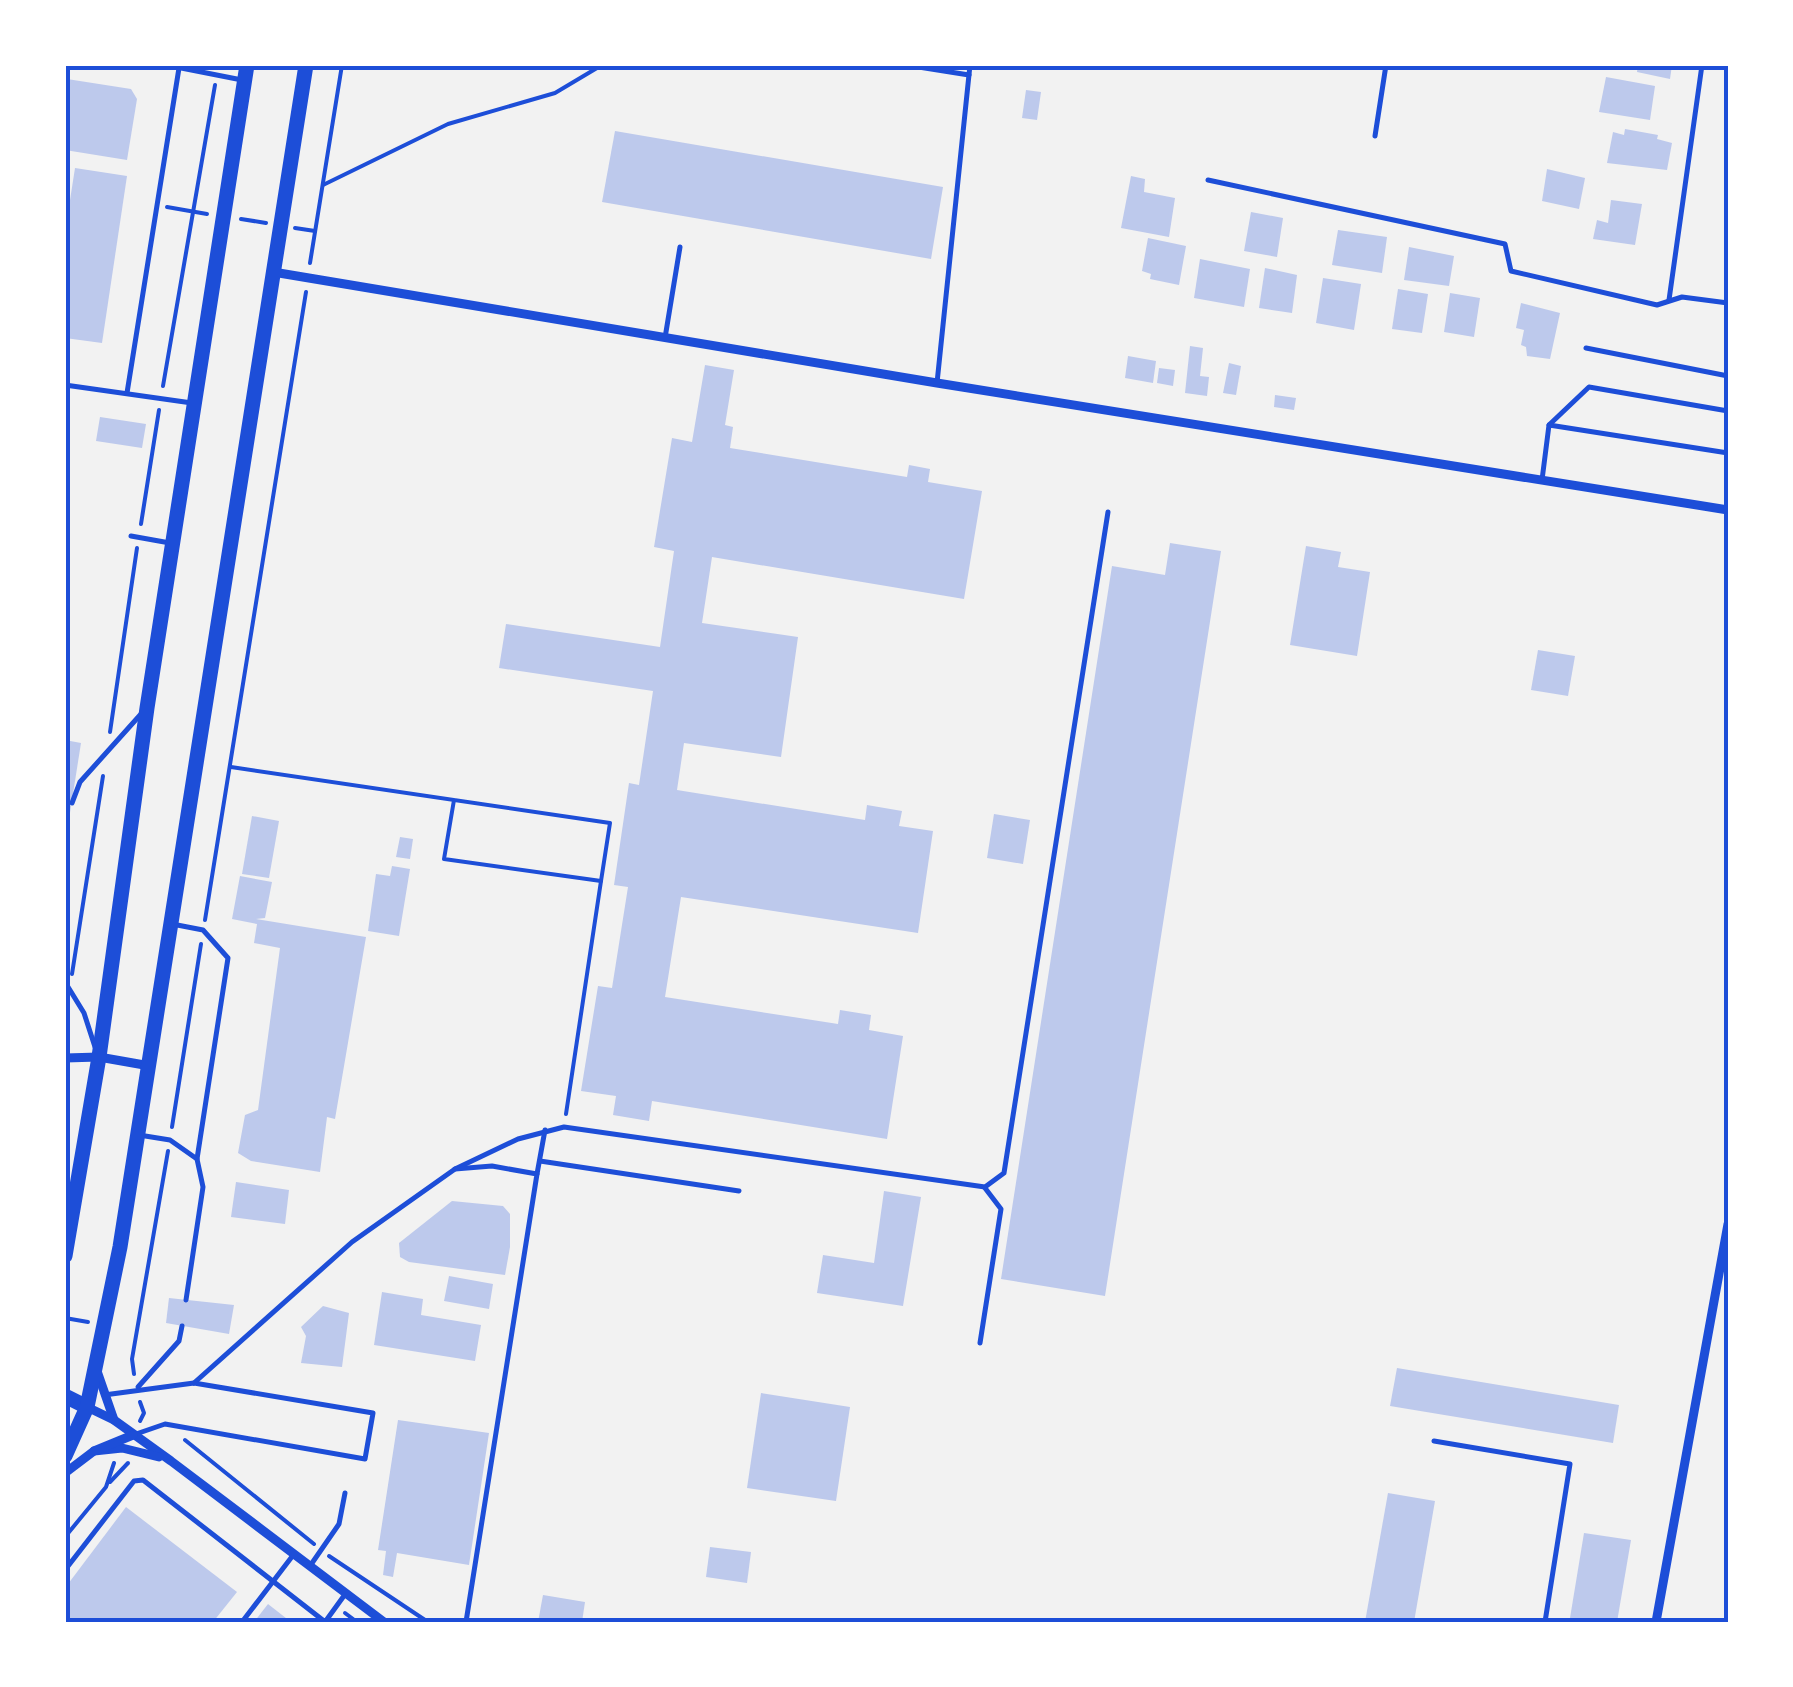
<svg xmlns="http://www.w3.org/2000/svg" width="1793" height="1687" viewBox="0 0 1793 1687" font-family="Roboto,sans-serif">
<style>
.building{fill:#bdc9ec}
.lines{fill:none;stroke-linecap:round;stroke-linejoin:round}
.path{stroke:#1d4ed8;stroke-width:4}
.service{stroke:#1d4ed8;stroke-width:5}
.minor{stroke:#1d4ed8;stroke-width:9}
.primary{stroke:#1d4ed8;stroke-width:15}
.neatline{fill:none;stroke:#1d4ed8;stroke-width:4}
</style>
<rect width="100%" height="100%" fill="#f2f2f2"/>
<g class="building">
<polygon points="1638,65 1672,65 1670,79 1637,72"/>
<polygon points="1606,77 1655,86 1650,120 1599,112"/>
<polygon points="67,79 131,89 137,99 127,160 65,150"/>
<polygon points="1026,90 1041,92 1037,120 1022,118"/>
<polygon points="1625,129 1658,135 1657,139 1672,143 1667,170 1607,163 1613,132 1624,135"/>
<polygon points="615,131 943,187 931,259 602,202"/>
<polygon points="75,168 127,176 102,343 65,338 65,232"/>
<polygon points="1547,169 1585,178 1579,209 1542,201"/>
<polygon points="1131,176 1145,179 1144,192 1175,198 1169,237 1121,228"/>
<polygon points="1611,200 1642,204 1635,245 1593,239 1597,220 1608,223"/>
<polygon points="1251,212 1283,218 1277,257 1244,251"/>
<polygon points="1338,230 1387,237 1382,273 1332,265"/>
<polygon points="1148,238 1186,246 1179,285 1150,279 1151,274 1142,271"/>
<polygon points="1409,247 1454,256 1449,286 1404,280"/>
<polygon points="1200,259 1250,269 1244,307 1194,298"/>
<polygon points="1265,268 1297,275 1292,313 1259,308"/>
<polygon points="1323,278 1361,284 1354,330 1316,323"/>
<polygon points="1398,289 1428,294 1422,333 1392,329"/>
<polygon points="1450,293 1480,298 1474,337 1444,332"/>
<polygon points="1521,303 1560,313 1550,359 1527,356 1526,347 1521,345 1524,330 1516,328"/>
<polygon points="1190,346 1203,348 1200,376 1209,377 1207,396 1185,393"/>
<polygon points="1128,356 1156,361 1153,383 1125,378"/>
<polygon points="1229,363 1241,366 1236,395 1223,393"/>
<polygon points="705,365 734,370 725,425 733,427 730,448 907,477 909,465 930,469 928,482 982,491 964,599 712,557 702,623 798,637 781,757 684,743 677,790 865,820 867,805 902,811 899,826 933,831 918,933 681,897 665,997 838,1024 840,1010 871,1015 869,1030 903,1036 887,1139 652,1101 649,1121 613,1115 616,1096 581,1091 598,986 612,988 628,887 614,885 629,783 639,785 653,691 499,668 506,624 660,647 674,551 654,547 672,438 692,442"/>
<polygon points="1159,368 1175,370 1173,386 1157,383"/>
<polygon points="1275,395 1296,398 1294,410 1274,407"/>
<polygon points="100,417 146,424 142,448 96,441"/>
<polygon points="1170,543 1221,551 1105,1296 1001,1279 1112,566 1165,575"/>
<polygon points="1306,546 1341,552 1338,567 1370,572 1357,656 1290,645"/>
<polygon points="1538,650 1575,656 1568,696 1531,690"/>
<polygon points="65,740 81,743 69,819 65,818"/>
<polygon points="994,814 1030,820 1023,864 987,858"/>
<polygon points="252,816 279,821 269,878 242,874"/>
<polygon points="400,837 413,839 410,859 396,857"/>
<polygon points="392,866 410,869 399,936 368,931 376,874 390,876"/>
<polygon points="240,876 272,882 265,918 256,919 366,937 335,1119 327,1117 320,1172 251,1161 238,1153 245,1115 258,1110 280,948 254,943 257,924 232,919"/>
<polygon points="236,1182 289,1190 285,1224 231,1217"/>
<polygon points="884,1191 921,1197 903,1306 817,1293 823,1255 874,1263"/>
<polygon points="452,1201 503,1206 510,1214 510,1247 505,1275 409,1262 400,1257 399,1243"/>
<polygon points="449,1276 493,1284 489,1309 444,1301"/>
<polygon points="382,1292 423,1299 421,1315 481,1325 475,1361 374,1345"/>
<polygon points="169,1298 234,1305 229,1334 166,1323"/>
<polygon points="323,1306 349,1313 342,1367 301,1363 306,1336 301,1327"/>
<polygon points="1397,1368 1619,1405 1613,1443 1390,1406"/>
<polygon points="761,1393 850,1407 836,1501 747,1488"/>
<polygon points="398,1420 489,1433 469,1565 397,1553 393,1577 383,1575 386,1551 378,1550"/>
<polygon points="1388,1493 1435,1501 1414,1622 1365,1622"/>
<polygon points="126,1507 237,1592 213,1622 65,1622 65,1588"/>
<polygon points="1584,1533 1631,1540 1617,1622 1570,1618"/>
<polygon points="710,1547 751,1552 747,1583 706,1577"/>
<polygon points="543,1595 585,1602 582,1622 538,1622"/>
<polygon points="268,1604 291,1622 254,1622"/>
</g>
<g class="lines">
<g class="path">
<polyline points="323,185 448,124 555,93 602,65"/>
<polyline points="167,207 207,214"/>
<polyline points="241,219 266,223"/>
<polyline points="295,228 315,231"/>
<polyline points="310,263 342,65"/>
<polyline points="163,386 215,85"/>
<polyline points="141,524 159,410"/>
<polyline points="110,732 137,548"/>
<polyline points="231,767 610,823 601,881 444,859 454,800"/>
<polyline points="205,920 306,292"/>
<polyline points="72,974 103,776"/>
<polyline points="566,1114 601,881"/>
<polyline points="172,1127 201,944"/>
<polyline points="65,1318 88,1322"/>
<polyline points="134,1374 132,1359 168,1151"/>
<polyline points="140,1421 144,1413 140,1402"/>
<polyline points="185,1440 314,1544"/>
<polyline points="110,1482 128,1463"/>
<polyline points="65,1537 106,1487 114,1463"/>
<polyline points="329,1556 428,1622"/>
<polyline points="345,1613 357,1622"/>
</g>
<g class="service">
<polyline points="166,65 242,80"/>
<polyline points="906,65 969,75"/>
<polyline points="1375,136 1386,65"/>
<polyline points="1208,180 1505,244 1511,271 1657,305 1682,297 1728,303"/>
<polyline points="1669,300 1702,65"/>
<polyline points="665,338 680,247"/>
<polyline points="1586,348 1728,376"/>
<polyline points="937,383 970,65"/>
<polyline points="65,385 192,403"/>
<polyline points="127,393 179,68"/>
<polyline points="1549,425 1589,387 1728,411"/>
<polyline points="1542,480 1549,425 1728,453"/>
<polyline points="131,536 170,543"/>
<polyline points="72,803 80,782 141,714"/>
<polyline points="65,834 67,819"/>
<polyline points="172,924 203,930 228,958 197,1159"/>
<polyline points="65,982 84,1013 95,1047"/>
<polyline points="139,1135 170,1140 197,1159 203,1187 186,1300"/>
<polyline points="540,1161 739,1191"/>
<polyline points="455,1169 518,1139 564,1127 985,1187 1004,1173 1108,512"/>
<polyline points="537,1174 545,1130"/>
<polyline points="980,1343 1001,1209 985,1188"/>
<polyline points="194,1383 352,1242 455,1169 492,1166 537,1174 466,1622"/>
<polyline points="138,1387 179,1341 182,1326"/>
<polyline points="104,1395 194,1383 373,1413 365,1459 165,1424 136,1434"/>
<polyline points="1434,1441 1570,1464 1545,1622"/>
<polyline points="310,1566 339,1524 345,1493"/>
<polyline points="65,1570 134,1481 143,1480 324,1621"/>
<polyline points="242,1622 294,1554"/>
<polyline points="325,1622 346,1593"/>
</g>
<g class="minor">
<polyline points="273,272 937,383 1728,510"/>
<polyline points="65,1058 99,1057 150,1066"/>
<polyline points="97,1371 114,1420"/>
<polyline points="87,1407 114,1420 171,1461 384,1622"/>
<polyline points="94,1451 122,1448 159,1457"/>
<polyline points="65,1473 94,1451 133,1435"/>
<polyline points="1656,1622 1728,1224"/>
</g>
<g class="primary">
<polyline points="65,1256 99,1057 147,708 247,65"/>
<polyline points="65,1396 87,1407"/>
<polyline points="65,1456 87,1407 120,1247 306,65"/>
</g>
</g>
<rect width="1793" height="1687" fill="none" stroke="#ffffff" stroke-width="135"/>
<rect x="68" y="68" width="1658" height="1552" class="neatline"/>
</svg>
